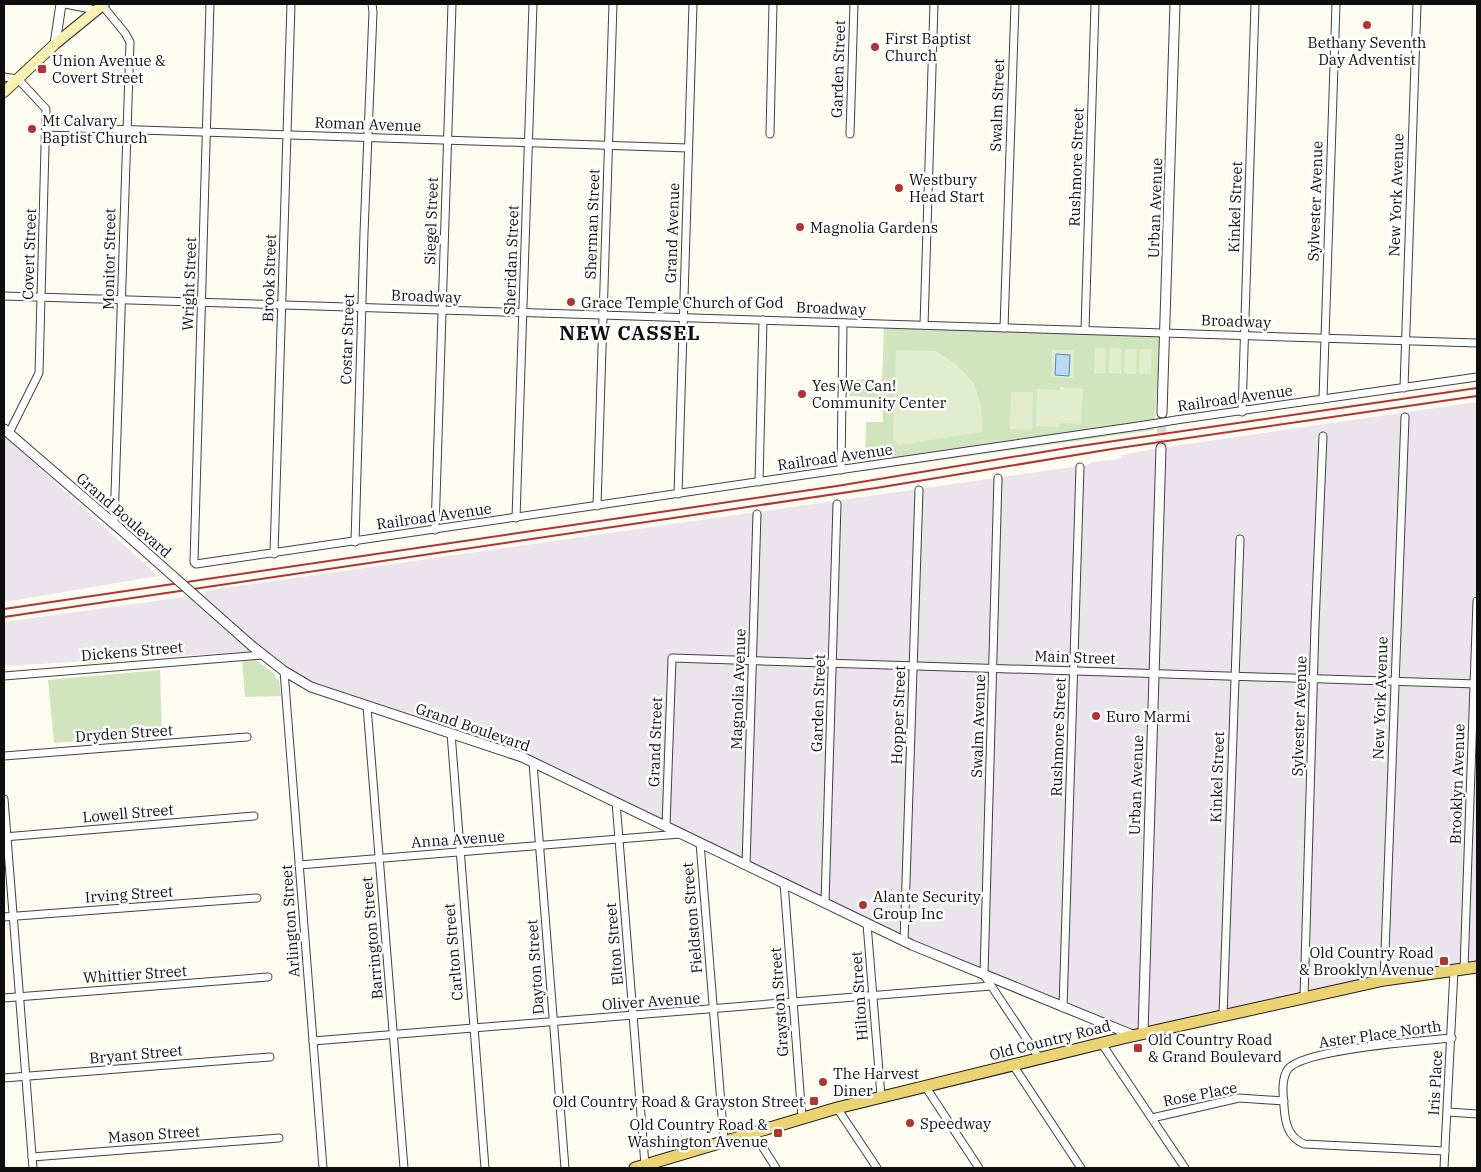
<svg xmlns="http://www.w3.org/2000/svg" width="1481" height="1172" viewBox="0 0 1481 1172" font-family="'IBM Plex Serif',serif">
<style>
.industrial{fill:#ebe4ec}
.green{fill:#d0e5bd}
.pitch{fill:#e1edce}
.water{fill:#badaf0;stroke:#498cc0}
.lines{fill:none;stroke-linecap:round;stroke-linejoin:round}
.tertiary-tunnel{stroke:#dad8cf;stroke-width:9;stroke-dasharray:9 4.5;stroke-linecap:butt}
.minor-casing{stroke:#414141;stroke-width:9}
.tertiary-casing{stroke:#414141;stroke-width:11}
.secondary-casing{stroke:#303030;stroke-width:12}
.primary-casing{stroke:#1f1f1f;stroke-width:13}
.minor{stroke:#fff;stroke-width:7}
.tertiary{stroke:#fff;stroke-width:9}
.secondary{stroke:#f7f2b2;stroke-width:10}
.primary{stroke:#ebd374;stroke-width:11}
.rail{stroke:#b13435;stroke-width:2}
.minor-bridge-casing{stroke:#414141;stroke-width:9;stroke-linecap:butt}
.tertiary-bridge-casing{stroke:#414141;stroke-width:11;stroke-linecap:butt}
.minor-bridge{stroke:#fff;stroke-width:7}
.tertiary-bridge{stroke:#fff;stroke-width:9}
.poi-dot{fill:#b13435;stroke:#fff;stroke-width:2}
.labels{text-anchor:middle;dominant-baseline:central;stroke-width:5;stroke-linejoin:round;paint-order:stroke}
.poi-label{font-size:15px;fill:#0e0e0e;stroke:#fff;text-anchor:start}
.street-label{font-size:15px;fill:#0e0e0e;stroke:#fff}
.district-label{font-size:20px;font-weight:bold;letter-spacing:1px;fill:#0e0e0e;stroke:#fff}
</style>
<rect width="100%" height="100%" fill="#fefcf1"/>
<g class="industrial">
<polygon points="1477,402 1477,962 1422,969 1133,1030 980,969 891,931 517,749 303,678 262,651 4,666 4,622 206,594 204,591 1086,465 1093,462 1120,459 1122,455 1154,449"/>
<polygon points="4,436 158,576 4,602"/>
</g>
<g class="green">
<polygon points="884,326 1161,336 1154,430 865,471 866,422 883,422 882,398 849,396 850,379 882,380"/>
<polygon points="256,660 276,675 275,677 279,681 281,696 245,697 242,661"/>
<polygon points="160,670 162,734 54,743 48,680"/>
</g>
<g class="pitch">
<polygon points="1095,348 1106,349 1105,374 1094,373"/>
<polygon points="1110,348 1122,349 1121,374 1109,373"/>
<polygon points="1125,349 1137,349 1136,374 1124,374"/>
<polygon points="1140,349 1152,349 1151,374 1139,374"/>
<polygon points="896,350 936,351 957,365 974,383 981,405 983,432 899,445 893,439"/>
<polygon points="1052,350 1074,350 1074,378 1051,377"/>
<polygon points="1060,387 1083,389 1081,424 1059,423 1059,427 1036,426 1037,389 1060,390"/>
<polygon points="1011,392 1033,392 1032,430 1010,429"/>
</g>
<polygon class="water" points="1056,354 1070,355 1069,376 1055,375"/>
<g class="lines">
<polyline class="tertiary-tunnel" points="1161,448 1162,413"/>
<g class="minor-casing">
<g id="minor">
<polyline points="65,4 96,10"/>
<polyline points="210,4 194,562 196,564 1145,425"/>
<polyline points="102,5 125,33 130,42 114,524"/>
<polyline points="4,77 18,79 46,109 39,373 9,433"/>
<polyline points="46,127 688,148"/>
<polyline points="770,134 773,4"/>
<polyline points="850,134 854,4"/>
<polyline points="4,296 1477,343"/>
<polyline points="924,325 934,4"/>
<polyline points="1004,328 1015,4"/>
<polyline points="1085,330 1095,4"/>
<polyline points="1404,388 1417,4"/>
<polyline points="1323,399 1336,4"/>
<polyline points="1242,412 1255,4"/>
<polyline points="1176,420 1477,377"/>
<polyline points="841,470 843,323"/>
<polyline points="998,478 984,975 1040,1059"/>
<polyline points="759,482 763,320"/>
<polyline points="678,494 693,4"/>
<polyline points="597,506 613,4"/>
<polyline points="516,518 533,4"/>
<polyline points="435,530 452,4"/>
<polyline points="355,542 364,233 373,12 372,4"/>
<polyline points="274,554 291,4"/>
<polyline points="284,671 323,1168"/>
<polyline points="4,676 263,655"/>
<polyline points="367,706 404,1168"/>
<polyline points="451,733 485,1168"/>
<polyline points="4,756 247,737"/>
<polyline points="533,763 565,1168"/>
<polyline points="4,799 33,1168"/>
<polyline points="616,802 645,1165"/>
<polyline points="666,826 672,658 1477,684"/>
<polyline points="4,837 254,816"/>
<polyline points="700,843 724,1141"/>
<polyline points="299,865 680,834"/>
<polyline points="746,865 757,514"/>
<polyline points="784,883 802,1118"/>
<polyline points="825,903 837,504"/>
<polyline points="4,917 257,898"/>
<polyline points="867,924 881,1096"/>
<polyline points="904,942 919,490"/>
<polyline points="1464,969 1477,601"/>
<polyline points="1384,980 1405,417"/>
<polyline points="4,998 268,977"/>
<polyline points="1304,998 1315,625 1323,436"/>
<polyline points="1063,1008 1080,467"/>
<polyline points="1223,1016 1240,539"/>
<polyline points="313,1041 991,986"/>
<polyline points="1102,1044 1185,1168"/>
<polyline points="1013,1065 1081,1168"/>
<polyline points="4,1078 270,1057"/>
<polyline points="925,1086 979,1168"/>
<polyline points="837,1108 877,1168"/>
<polyline points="1448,1112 1477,1114"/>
<polyline points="1152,1118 1239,1098 1284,1101"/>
<polyline points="753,1132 776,1168"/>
<path d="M1445,1151L1304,1144C1288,1137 1285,1123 1284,1106C1283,1095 1281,1079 1288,1069C1304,1049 1422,1041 1452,1038"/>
<polyline points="32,1157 279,1138"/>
<polyline points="1444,1168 1454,970"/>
</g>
</g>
<g class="tertiary-casing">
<g id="tertiary">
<polyline points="55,44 61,4"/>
<polyline points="1162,413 1175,4"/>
<polyline points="4,429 120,529"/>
<polyline points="252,646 284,671 311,687 522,757 912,945 1135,1036"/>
<polyline points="1143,1034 1161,448"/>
</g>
</g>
<g class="secondary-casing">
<polyline id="secondary" points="4,92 55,44 104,4"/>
</g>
<g class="primary-casing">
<polyline id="primary" points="635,1168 837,1108 1123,1038 1384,980 1477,967"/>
</g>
<use href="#minor" class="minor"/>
<use href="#tertiary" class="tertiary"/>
<use href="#secondary" class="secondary"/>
<use href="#primary" class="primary"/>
<g class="rail">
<polyline points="4,609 837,486 1073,447 1477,388"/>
<polyline points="4,617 876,488 1112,449 1477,396"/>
</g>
<g class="minor-bridge-casing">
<polyline id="minor-bridge" points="1145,425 1176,420"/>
</g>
<g class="tertiary-bridge-casing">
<polyline id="tertiary-bridge" points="120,529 252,646"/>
</g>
<use href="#minor-bridge" class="minor-bridge"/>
<use href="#tertiary-bridge" class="tertiary-bridge"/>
</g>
<g class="poi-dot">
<circle cx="1367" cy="25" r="5"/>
<circle cx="875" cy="47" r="5"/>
<rect x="37" y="64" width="10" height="10" rx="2.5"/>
<circle cx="32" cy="129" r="5"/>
<circle cx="899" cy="188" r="5"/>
<circle cx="800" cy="227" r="5"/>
<circle cx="571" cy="302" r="5"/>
<circle cx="802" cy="394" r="5"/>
<circle cx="1096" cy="716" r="5"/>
<circle cx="863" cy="905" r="5"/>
<rect x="1439" y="956" width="10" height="10" rx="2.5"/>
<rect x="1133" y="1043" width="10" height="10" rx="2.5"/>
<circle cx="823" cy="1082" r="5"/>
<rect x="809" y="1096" width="10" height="10" rx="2.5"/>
<circle cx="910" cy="1123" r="5"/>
<rect x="773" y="1128" width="10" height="10" rx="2.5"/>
</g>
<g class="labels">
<g class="poi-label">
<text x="885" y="38">First Baptist<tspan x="885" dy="17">Church</tspan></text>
<text x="1367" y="42" text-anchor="middle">Bethany Seventh<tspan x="1367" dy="17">Day Adventist</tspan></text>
<text x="52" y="60">Union Avenue &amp;<tspan x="52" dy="17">Covert Street</tspan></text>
<text x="42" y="120">Mt Calvary<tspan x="42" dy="17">Baptist Church</tspan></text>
<text x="909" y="179">Westbury<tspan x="909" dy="17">Head Start</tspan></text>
<text x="810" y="227">Magnolia Gardens</text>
<text x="581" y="302">Grace Temple Church of God</text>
<text x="812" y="385">Yes We Can!<tspan x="812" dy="17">Community Center</tspan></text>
<text x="1106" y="716">Euro Marmi</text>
<text x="873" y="896">Alante Security<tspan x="873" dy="17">Group Inc</tspan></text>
<text x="1434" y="952" text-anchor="end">Old Country Road<tspan x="1434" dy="17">&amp; Brooklyn Avenue</tspan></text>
<text x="1148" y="1039">Old Country Road<tspan x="1148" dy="17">&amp; Grand Boulevard</tspan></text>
<text x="833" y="1073">The Harvest<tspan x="833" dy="17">Diner</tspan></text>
<text x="804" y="1101" text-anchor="end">Old Country Road &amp; Grayston Street</text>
<text x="920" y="1123">Speedway</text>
<text x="768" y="1124" text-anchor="end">Old Country Road &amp;<tspan x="768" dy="17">Washington Avenue</tspan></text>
</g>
<g class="street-label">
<text transform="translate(838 69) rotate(-88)">Garden Street</text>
<text transform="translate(997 105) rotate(-88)">Swalm Street</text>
<text transform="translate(368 124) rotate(2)">Roman Avenue</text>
<text transform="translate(1076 167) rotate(-88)">Rushmore Street</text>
<text transform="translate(1396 195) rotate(-88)">New York Avenue</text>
<text transform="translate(1315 201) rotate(-88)">Sylvester Avenue</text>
<text transform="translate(1235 207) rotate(-88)">Kinkel Street</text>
<text transform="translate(1155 208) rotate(-88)">Urban Avenue</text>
<text transform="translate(431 221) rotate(-88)">Siegel Street</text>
<text transform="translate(592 224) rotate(-88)">Sherman Street</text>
<text transform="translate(672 233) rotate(-88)">Grand Avenue</text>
<text transform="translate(29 254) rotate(-88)">Covert Street</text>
<text transform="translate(109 259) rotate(-89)">Monitor Street</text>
<text transform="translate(511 260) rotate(-88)">Sheridan Street</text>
<text transform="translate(269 278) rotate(-88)">Brook Street</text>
<text transform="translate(189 284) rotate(-88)">Wright Street</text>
<text transform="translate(426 296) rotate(2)">Broadway</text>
<text transform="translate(831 308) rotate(2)">Broadway</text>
<text transform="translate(1236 321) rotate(2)">Broadway</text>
<text transform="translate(347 339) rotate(-88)">Costar Street</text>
<text transform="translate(1235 398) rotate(-8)">Railroad Avenue</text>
<text transform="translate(835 457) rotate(-8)">Railroad Avenue</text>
<text transform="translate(124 515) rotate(41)">Grand Boulevard</text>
<text transform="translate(434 516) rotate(-8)">Railroad Avenue</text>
<text transform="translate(132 651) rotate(-5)">Dickens Street</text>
<text transform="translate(1075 657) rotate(2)">Main Street</text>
<text transform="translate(738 689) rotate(-88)">Magnolia Avenue</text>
<text transform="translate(1380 698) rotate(-88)">New York Avenue</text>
<text transform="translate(818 703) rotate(-88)">Garden Street</text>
<text transform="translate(898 715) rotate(-88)">Hopper Street</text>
<text transform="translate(1299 716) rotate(-88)">Sylvester Avenue</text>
<text transform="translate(978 726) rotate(-88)">Swalm Avenue</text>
<text transform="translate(473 727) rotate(19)">Grand Boulevard</text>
<text transform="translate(124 733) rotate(-4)">Dryden Street</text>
<text transform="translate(1058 737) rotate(-88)">Rushmore Street</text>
<text transform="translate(655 742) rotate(-88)">Grand Street</text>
<text transform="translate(1217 777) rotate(-88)">Kinkel Street</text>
<text transform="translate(1457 784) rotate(-88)">Brooklyn Avenue</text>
<text transform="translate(1136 785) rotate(-88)">Urban Avenue</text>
<text transform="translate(128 813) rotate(-5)">Lowell Street</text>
<text transform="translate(458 839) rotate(-4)">Anna Avenue</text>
<text transform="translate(129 894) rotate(-4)">Irving Street</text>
<text transform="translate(692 918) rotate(-95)">Fieldston Street</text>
<text transform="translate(290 921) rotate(-94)">Arlington Street</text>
<text transform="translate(372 938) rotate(-95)">Barrington Street</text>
<text transform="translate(614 944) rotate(-95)">Elton Street</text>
<text transform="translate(453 952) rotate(-95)">Carlton Street</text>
<text transform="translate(535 967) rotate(-94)">Dayton Street</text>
<text transform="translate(135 974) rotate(-4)">Whittier Street</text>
<text transform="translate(859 996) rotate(-94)">Hilton Street</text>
<text transform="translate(651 1001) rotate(-4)">Oliver Avenue</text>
<text transform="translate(779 1002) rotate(-94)">Grayston Street</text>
<text transform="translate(1380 1034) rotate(-8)">Aster Place North</text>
<text transform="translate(1050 1040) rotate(-14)">Old Country Road</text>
<text transform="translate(136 1054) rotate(-5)">Bryant Street</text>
<text transform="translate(1435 1083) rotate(-87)">Iris Place</text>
<text transform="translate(1200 1094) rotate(-11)">Rose Place</text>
<text transform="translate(154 1134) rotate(-4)">Mason Street</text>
</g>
<g class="district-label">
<text x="630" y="332">NEW CASSEL</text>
</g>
</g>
<rect width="1481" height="1172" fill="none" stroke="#0e0e0e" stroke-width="10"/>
</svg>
